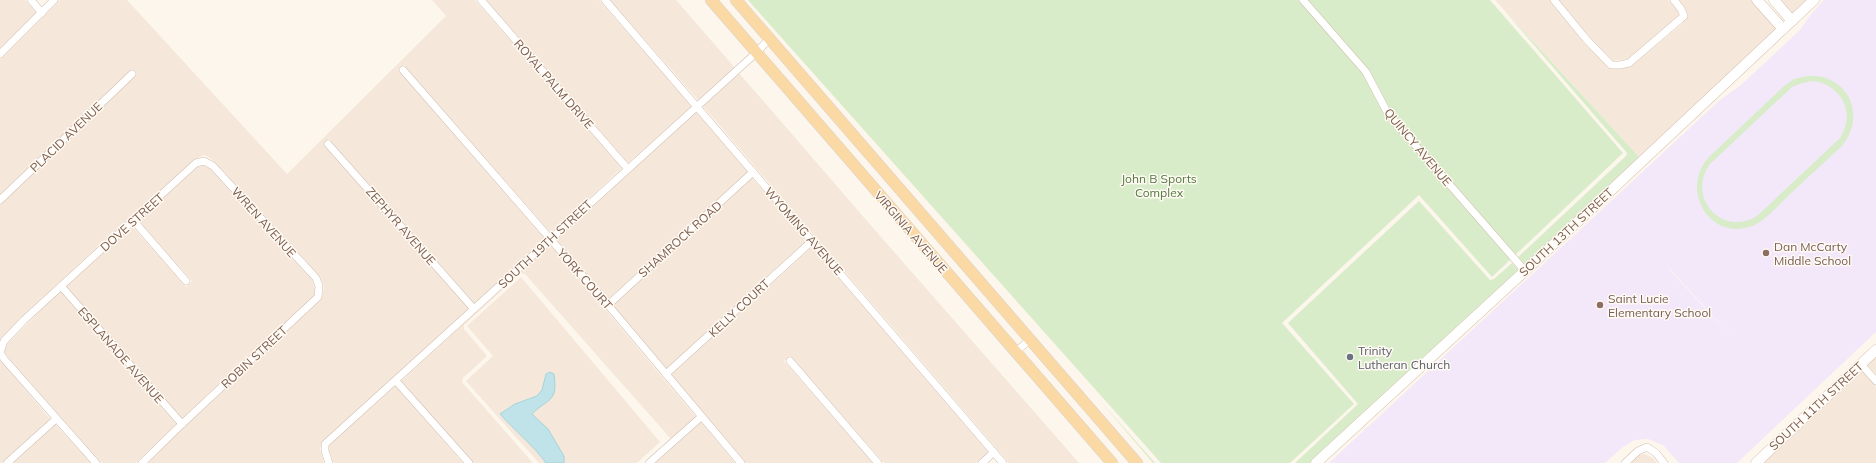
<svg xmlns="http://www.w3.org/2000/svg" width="1876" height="463" viewBox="0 0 1876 463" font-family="Mulish,sans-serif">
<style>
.residential{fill:#f5e8da}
.education{fill:#f3e8fa;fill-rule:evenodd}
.green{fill:#d8ecc9;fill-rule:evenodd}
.water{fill:#bfe3e8;stroke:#a5d3da}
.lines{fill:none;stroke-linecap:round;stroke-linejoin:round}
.street-casing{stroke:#d1beb0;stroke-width:8}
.secondary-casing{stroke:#d6c0b0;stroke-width:11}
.primary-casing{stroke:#dad1cd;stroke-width:12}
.street{stroke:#fff;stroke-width:7}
.secondary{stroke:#fff;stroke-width:10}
.primary{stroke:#fbd9a5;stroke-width:11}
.education-dot{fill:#8d6e63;stroke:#fffaf3;stroke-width:1.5}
.worship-dot{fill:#6b7280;stroke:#fffaf3;stroke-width:1.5}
.labels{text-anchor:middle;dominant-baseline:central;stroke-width:3;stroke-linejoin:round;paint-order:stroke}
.street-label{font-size:12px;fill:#7a5c4d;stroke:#fffaf3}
.park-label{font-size:12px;fill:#537a41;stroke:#fffaf3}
.education-label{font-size:12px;fill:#785e54;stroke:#fffaf3;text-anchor:start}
.worship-label{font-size:12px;fill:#5b616d;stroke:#fffaf3;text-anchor:start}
</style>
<rect width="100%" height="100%" fill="#fdf6ec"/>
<g class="residential">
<polygon points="0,0 25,0 37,13 0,48"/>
<polygon points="60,0 127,0 287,174 446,16 432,0 475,0 622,168 551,233 404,65 398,70 545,239 475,304 329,139 323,144 469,309 323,441 320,449 324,463 147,463 184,426 321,300 324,288 323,283 319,275 216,163 207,156 204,155 194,160 127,220 21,317 0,341 0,205 137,74 132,69 0,195 0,59"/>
<polygon points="486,0 599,0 692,106 628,163"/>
<polygon points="610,0 676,0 735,68 698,100"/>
<polygon points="1495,0 1550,0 1583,42 1610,69 1619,69 1631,66 1682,24 1687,14 1684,6 1679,0 1751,0 1777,29 1640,158"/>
<polygon points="1559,0 1668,0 1678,11 1679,16 1628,59 1613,61 1589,36"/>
<polygon points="1779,0 1809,0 1793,15"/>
<polygon points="739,73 874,229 1079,463 1009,463 703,106"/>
<polygon points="696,112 748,172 608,299 556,239"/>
<polygon points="203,165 210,169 312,280 315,288 315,296 182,418 66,286 132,226 186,287 192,281 138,220 198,167"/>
<polygon points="752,178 807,241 666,369 613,305"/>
<polygon points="550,244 696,417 671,439 525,274 521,273 464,325 464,329 487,356 463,378 462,382 533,463 474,463 401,381"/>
<polygon points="812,247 988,452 976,463 884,463 790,356 784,361 873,463 746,463 671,375"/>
<polygon points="521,277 660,442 637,463 539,463 466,381 493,356 467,326"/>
<polygon points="60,291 176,424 136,463 102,463 4,352 8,343"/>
<polygon points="1876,356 1876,374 1867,364"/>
<polygon points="0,360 50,419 1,463 0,463"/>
<polygon points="1861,370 1876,387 1876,463 1763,463"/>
<polygon points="395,386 463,463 334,463 329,450 329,445"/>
<polygon points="701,422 735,463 655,463 663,455"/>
<polygon points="55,424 91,463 12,463"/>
<polygon points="1645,454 1653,458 1657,463 1630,463 1639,455"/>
</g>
<path class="education" d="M1824,0H1876V332L1737,463H1679L1663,445L1648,439L1635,440L1624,446L1605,463H1329L1720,100L1741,85L1800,30L1811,14ZM1669,268L1702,304L1735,341L1669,269Z"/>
<g class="green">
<polygon points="748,0 1490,0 1623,153 1492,277 1419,195 1282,323 1354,404 1290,463 1161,463"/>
<polygon points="1503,9 1640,158 1525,265 1518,257 1626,156 1627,153"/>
<path d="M1807,76C1848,73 1868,116 1841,147C1822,164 1803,182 1785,199C1776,208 1766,219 1755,225C1712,244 1678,191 1709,157L1784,86L1794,79ZM1813,81C1842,85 1856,113 1840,138L1757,216C1723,237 1687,199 1709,165L1792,87L1802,83Z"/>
<polygon points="1419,201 1490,280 1494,279 1512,263 1519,271 1310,463 1295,463 1358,404 1288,323"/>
<polygon points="1096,396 1155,463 1153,463"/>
</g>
<path class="water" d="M550,372L554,374C558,403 549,397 532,414L548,429L564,456V463H546C533,445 515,431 500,414L515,404L537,396L542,390L546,374Z"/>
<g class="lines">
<g class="street-casing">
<g id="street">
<polyline points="31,0 42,13"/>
<polyline points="481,0 627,168"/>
<polyline points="605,0 1003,463"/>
<polyline points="1303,0 1366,72 1386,110 1396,123 1525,271"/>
<polyline points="1554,0 1586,39 1611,65 1620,65 1629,63 1684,16 1681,9 1674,0"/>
<polyline points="0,54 54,0"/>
<polyline points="403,70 608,305 741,463"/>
<polyline points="328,144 474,309"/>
<polyline points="0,200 132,74"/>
<polyline points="133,220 186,281"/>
<polyline points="61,286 182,424"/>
<polyline points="608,305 753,172"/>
<polyline points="1015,352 1030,340"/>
<polyline points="790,361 878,463"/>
<polyline points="1861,364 1876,381"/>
<polyline points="666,374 812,241"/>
<polyline points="396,381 469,463"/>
<polyline points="7,463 56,419"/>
<polyline points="96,463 5,360 0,353 4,341 24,320 196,163 204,161 213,166 316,278 319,286 318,297 182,424 142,463"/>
<polyline points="329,463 325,451 325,444 756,53 769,39"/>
<polyline points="649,463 701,417"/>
<polyline points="982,463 994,452"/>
<polyline points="1625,463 1638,451 1647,447 1656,453 1664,463"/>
</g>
</g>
<g class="secondary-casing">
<g id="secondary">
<polyline points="1757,0 1783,29"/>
<polyline points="1774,0 1792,21"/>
<polyline points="1316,463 1525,271 1814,0"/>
<polyline points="1756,463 1876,350"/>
</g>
</g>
<g class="primary-casing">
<g id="primary">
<polyline points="711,0 1112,463"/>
<polyline points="736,0 1137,463"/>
</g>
</g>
<use href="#street" class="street"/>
<use href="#secondary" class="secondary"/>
<use href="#primary" class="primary"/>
</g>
<g class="education-dot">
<circle cx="1766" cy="253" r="4"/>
<circle cx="1600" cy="305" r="4"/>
</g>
<circle class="worship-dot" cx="1350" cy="357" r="4"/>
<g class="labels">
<g class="street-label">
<text transform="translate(554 84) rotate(49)">ROYAL PALM DRIVE</text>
<text transform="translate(66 137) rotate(-44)">PLACID AVENUE</text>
<text transform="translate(1418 147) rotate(50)">QUINCY AVENUE</text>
<text transform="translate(132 222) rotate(-42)">DOVE STREET</text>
<text transform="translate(264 222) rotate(48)">WREN AVENUE</text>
<text transform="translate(401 226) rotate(49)">ZEPHYR AVENUE</text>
<text transform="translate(804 231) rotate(49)">WYOMING AVENUE</text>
<text transform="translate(911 232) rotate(49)">VIRGINIA AVENUE</text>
<text transform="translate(1566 232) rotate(-43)">SOUTH 13TH STREET</text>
<text transform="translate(680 239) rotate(-42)">SHAMROCK ROAD</text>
<text transform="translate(545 244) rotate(-43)">SOUTH 19TH STREET</text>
<text transform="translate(585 279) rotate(49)">YORK COURT</text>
<text transform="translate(739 308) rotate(-43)">KELLY COURT</text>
<text transform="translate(121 355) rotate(49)">ESPLANADE AVENUE</text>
<text transform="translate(254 357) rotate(-43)">ROBIN STREET</text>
<text transform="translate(1816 406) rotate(-43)">SOUTH 11TH STREET</text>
</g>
<g class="park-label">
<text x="1159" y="178">John B Sports<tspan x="1159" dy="14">Complex</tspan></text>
</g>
<g class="education-label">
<text x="1774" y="246">Dan McCarty<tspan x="1774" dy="14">Middle School</tspan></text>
<text x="1608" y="298">Saint Lucie<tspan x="1608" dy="14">Elementary School</tspan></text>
</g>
<g class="worship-label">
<text x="1358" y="350">Trinity<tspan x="1358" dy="14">Lutheran Church</tspan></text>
</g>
</g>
</svg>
